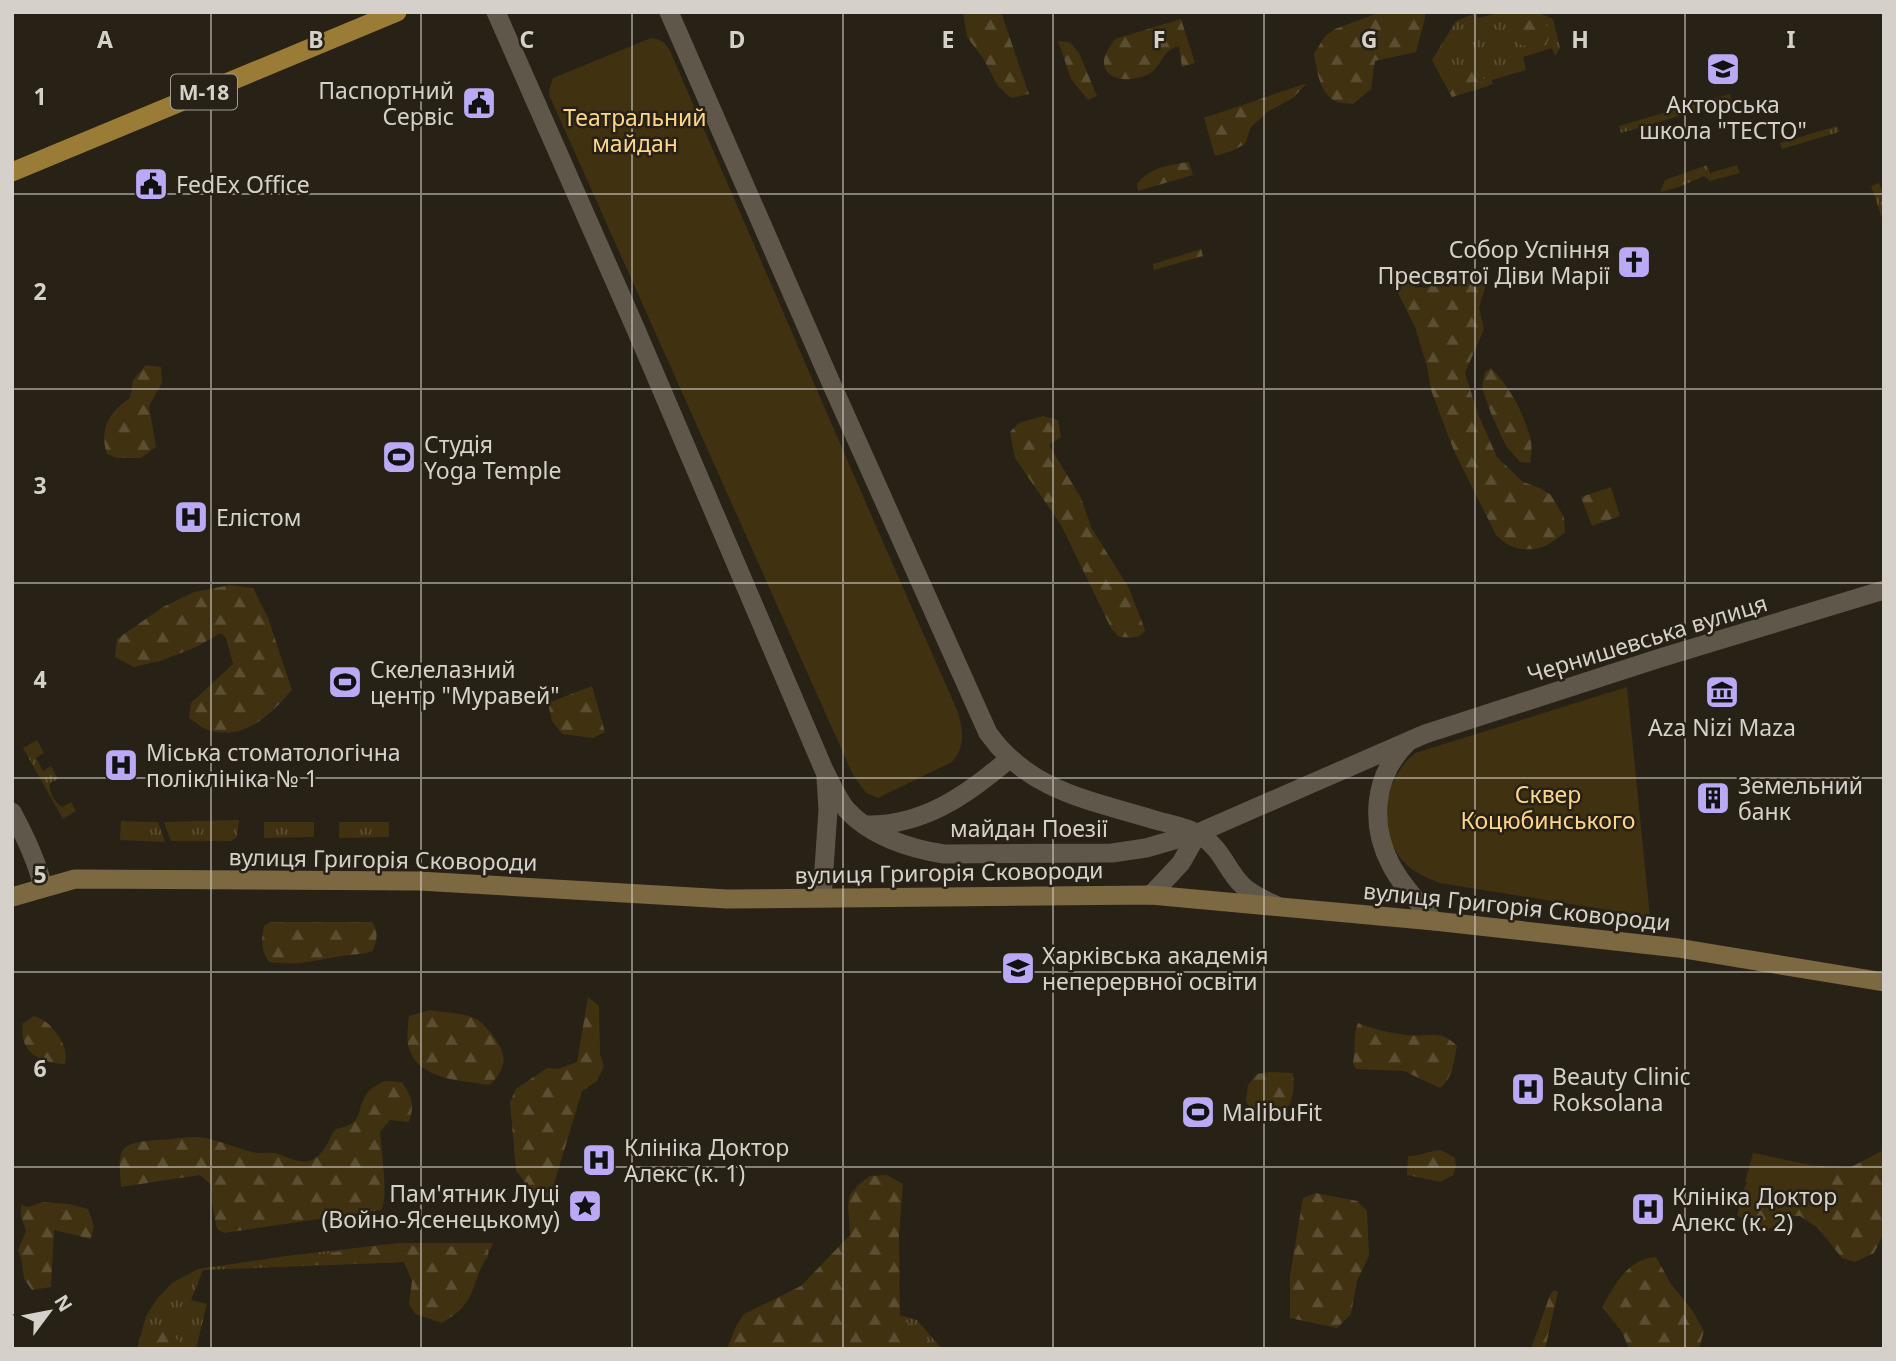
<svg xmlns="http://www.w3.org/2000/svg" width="1896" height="1361" viewBox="0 0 1896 1361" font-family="'Noto Sans',sans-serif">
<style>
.grass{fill:url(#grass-tufts)}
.forest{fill:url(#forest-firs)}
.park{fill:#403111}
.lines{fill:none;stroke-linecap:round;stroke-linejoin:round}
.tertiary{stroke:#5e574a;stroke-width:19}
.secondary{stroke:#7c6941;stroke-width:19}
.primary{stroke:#9b7c37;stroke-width:19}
.grid{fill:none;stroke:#d5d1ca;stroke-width:2;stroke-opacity:0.55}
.labels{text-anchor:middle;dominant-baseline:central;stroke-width:5;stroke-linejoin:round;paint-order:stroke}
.shield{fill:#272116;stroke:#a19c94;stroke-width:2}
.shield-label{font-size:21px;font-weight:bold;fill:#d5d1ca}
.poi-label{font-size:23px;fill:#d5d1ca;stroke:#272116;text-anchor:start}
.park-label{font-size:23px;fill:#fdd68b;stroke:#272116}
.street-label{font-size:23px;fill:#d5d1ca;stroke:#272116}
.grid-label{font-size:23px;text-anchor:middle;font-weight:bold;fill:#d5d1ca;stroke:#272116;stroke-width:5;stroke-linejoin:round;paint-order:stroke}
</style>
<defs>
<pattern id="grass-tufts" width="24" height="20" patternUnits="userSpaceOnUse" patternTransform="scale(1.75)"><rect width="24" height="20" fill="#403111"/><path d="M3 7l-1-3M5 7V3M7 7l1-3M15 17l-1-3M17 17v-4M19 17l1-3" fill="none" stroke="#5b4e32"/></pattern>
<pattern id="forest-firs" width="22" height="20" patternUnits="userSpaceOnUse" patternTransform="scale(1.75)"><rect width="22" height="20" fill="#403111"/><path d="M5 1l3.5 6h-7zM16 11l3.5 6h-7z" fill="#5b4e32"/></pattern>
</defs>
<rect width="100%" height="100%" fill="#272116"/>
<g class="grass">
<polygon points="1504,12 1537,12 1553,19 1560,48 1555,56 1552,48 1523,57 1526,70 1492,80 1493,84 1452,97 1432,60 1456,21 1476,13 1478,18"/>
<polygon points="1730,94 1731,101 1621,133 1619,126"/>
<polygon points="1837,126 1839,132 1782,149 1780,143"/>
<polygon points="1707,165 1710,173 1737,165 1740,173 1710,181 1704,176 1679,187 1660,192 1665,180"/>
<polygon points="1879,183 1884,196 1884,224 1871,186"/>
<path d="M37,740L44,753L36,758L43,771L51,766L58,779L50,783C49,793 54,802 62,807L71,802L76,811L63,819L23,748Z"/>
<polygon points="239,820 237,837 231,841 171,841 164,822"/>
<polygon points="121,821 158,822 165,842 120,840"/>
<polygon points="264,822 314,822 314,837 264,838"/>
<polygon points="339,822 389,822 389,837 339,838"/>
<polygon points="399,1243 493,1243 486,1259 203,1270 191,1300 207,1304 196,1349 137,1349 146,1316 157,1299 172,1283 198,1269 286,1256"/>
<polygon points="899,1315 917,1320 942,1349 904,1349"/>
</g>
<g class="forest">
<polygon points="963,12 1001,12 1029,94 1011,98 998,86 983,58 967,37"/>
<path d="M1381,12H1425V19L1416,52L1375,61L1371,89L1353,104C1348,103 1340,104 1335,101C1319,93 1317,69 1314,54L1325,36L1335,29Z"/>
<path d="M1538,18C1550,27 1553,32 1546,45L1530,47L1518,44C1512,28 1523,20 1538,18Z"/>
<path d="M1181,19L1195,63L1182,67L1179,46C1160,51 1163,67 1147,75C1133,81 1107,83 1104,64C1103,54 1110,47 1115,39Z"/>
<polygon points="1058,41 1070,42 1079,53 1097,96 1088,100 1071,79"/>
<path d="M1434,57L1450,75C1467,68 1479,66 1488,86L1452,97L1432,60Z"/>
<polygon points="1307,83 1293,98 1269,111 1251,127 1245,144 1232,151 1215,156 1204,118"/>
<path d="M1189,162L1193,175L1138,191L1137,184C1150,167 1169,165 1189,162Z"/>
<polygon points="1201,249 1203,256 1154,270 1153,264"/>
<path d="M1464,271H1479L1484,276L1485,287L1479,308L1484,329L1465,373L1478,414L1497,457L1523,482L1540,488L1551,495L1564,517L1565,533C1559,537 1552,543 1545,546C1527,553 1509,549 1496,535L1454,451L1431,390L1427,366L1415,327L1398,293V283L1403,276L1411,277L1415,287L1426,288Z"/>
<path d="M146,365L161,367L162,383L149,406L156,447L141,458H117L107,454C99,429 109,412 130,398L133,380Z"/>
<path d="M1491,368C1510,387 1525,415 1531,441C1532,447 1531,456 1530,463L1520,462L1506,446L1492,416L1482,388L1485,372Z"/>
<path d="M1043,416L1058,420L1061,437L1049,445L1081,498L1092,529L1129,588L1145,630C1140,640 1129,637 1119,637L1111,628L1061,525L1015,458L1010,432L1019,423Z"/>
<polygon points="1611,487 1620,516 1592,526 1581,497"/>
<path d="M230,585L253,588L268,618L292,690C270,715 245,741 208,730C202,728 195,722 189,718L191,703L233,664L226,638L221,633L194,648L160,661L134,667L115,657L117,639L163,607L194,592Z"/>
<polygon points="592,686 605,732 593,738 562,734 552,721 548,703"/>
<path d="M270,922H372C379,932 377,939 373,951C362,955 352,954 341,956C312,961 299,966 269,962C261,951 261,939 264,926Z"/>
<polygon points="588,997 599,1006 600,1054 604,1066 597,1081 582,1091 551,1194 543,1198 533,1199 524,1181 516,1171 510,1102 516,1089 547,1068 558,1069 577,1062"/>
<path d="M429,1010C444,1013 464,1012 478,1020C483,1023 486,1028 490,1032C507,1053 509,1065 490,1085C463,1081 419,1080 409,1049C406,1040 408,1026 409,1016Z"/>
<path d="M34,1016C52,1021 70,1046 65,1064C40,1063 18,1052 23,1023Z"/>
<path d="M1358,1023C1374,1029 1392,1034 1409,1035C1430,1038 1439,1028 1457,1046C1454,1060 1453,1079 1440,1088L1404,1071L1356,1069L1353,1063C1356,1050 1353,1034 1358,1023Z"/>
<path d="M1269,1072L1293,1073C1295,1091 1293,1104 1280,1117L1251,1113L1246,1101L1248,1085L1257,1074Z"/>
<path d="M384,1081L402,1082C412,1098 415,1103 409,1122L390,1120L380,1132C381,1148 389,1199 381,1210L224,1233L217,1229L213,1209L211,1185L200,1175L121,1187C118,1149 117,1143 157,1140C173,1140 189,1135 205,1138C221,1141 236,1148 252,1152C259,1154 266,1152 273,1153C286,1155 296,1164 309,1161C324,1156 328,1141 335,1129C367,1124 354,1108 369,1091C372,1087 379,1084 384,1081Z"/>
<path d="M1441,1150L1455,1158L1456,1166L1453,1175L1441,1182L1407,1175L1408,1156C1420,1156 1429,1151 1441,1150Z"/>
<polygon points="1884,1150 1884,1233 1874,1253 1855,1262 1842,1258 1818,1228 1800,1216 1787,1216 1768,1230 1755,1229 1737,1215 1743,1190 1756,1167 1795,1165 1851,1167"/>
<polygon points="887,1175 903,1184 899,1235 900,1319 916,1327 937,1349 727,1349 736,1326 744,1314 801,1286 850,1235 848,1205 850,1195 858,1185 870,1176"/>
<polygon points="1316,1193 1357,1201 1367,1211 1369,1256 1357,1281 1351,1314 1337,1328 1290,1318 1290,1276 1303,1198"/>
<polygon points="43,1202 69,1204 88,1209 94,1226 91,1239 54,1230 51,1287 32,1290 24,1279 22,1262 18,1250 26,1231 21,1217 21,1205 29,1207"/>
<path d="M381,1245L484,1247L488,1256C476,1272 476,1290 465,1304C460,1312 450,1317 442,1323L415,1314L409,1304L412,1281L404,1262L314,1265L291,1261L310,1256Z"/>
<path d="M1656,1257L1671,1284L1692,1310L1704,1331L1699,1349H1629L1622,1332L1602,1307C1615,1285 1627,1259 1656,1257Z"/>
<polygon points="1554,1290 1558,1292 1545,1349 1531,1349 1550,1295"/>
<path d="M159,1329C170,1331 178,1337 181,1349H154Z"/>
</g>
<g class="park">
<path d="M651,38C661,39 665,42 670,51C766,271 860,492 958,712C963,730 966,747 952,762L878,798L866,793L853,775L550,97L549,90L553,78Z"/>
<path d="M1627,687L1650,917L1440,883C1426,878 1413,872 1403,861C1375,830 1384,778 1415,753Z"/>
<polygon points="1753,1153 1835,1170 1824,1217 1745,1182"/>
</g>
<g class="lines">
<g class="tertiary">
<path d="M496,12L634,325L824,770C831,783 837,798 846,809C870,836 910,849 944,854L1112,853L1146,848L1198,833L1425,734L1660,658L1884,590"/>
<path d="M669,12L832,385L988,733C1030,792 1090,800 1155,820C1169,824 1188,827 1200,835C1222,849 1225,867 1241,884C1250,894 1265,900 1277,906"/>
<path d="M1406,744C1373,777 1370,825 1391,865C1402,886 1419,903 1434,921"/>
<path d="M12,812C25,836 37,861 43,887"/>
<path d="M866,825C923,826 967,795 1009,759"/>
<polyline points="1151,895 1181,863 1198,833"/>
<polyline points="822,898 828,810 826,778"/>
</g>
<polyline class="secondary" points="12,897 75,879 419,881 727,899 1151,895 1434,921 1678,948 1884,982"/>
<polyline class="primary" points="12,172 397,12"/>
</g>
<path class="grid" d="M211,12V1349M421,12V1349M632,12V1349M843,12V1349M1053,12V1349M1264,12V1349M1475,12V1349M1685,12V1349M12,194H1884M12,389H1884M12,583H1884M12,778H1884M12,972H1884M12,1167H1884"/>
<defs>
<g id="school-square" transform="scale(1.75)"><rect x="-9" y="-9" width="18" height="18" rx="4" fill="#baaaf6" stroke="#272116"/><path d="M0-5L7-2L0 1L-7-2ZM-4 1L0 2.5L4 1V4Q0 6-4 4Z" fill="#111"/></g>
<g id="civic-square" transform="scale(1.75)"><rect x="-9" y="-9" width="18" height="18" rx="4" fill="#baaaf6" stroke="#272116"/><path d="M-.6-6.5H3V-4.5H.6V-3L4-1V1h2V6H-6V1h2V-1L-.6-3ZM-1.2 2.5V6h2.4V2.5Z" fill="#111"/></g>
<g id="church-square" transform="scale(1.75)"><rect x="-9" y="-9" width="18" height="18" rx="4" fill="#baaaf6" stroke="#272116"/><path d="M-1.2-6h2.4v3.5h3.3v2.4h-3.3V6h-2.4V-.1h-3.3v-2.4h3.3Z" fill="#111"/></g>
<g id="stadium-square" transform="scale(1.75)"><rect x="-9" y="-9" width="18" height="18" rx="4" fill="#baaaf6" stroke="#272116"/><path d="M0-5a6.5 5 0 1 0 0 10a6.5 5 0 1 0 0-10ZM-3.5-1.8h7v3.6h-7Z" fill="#111"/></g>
<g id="hospital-square" transform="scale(1.75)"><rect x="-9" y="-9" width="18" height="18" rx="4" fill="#baaaf6" stroke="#272116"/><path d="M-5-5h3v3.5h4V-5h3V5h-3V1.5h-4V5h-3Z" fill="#111"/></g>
<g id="museum-square" transform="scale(1.75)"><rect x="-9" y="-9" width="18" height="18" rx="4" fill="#baaaf6" stroke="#272116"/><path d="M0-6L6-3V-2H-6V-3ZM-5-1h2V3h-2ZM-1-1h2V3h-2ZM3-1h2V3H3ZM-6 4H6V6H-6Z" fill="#111"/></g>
<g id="building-square" transform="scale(1.75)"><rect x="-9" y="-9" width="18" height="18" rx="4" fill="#baaaf6" stroke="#272116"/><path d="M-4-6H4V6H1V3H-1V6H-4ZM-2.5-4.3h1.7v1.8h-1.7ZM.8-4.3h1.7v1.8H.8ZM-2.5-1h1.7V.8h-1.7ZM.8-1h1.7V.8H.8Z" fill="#111"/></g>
<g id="university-square" transform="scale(1.75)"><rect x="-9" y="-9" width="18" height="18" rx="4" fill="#baaaf6" stroke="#272116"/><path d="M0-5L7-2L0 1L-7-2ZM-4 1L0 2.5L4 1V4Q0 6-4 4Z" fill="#111"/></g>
<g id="sight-square" transform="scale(1.75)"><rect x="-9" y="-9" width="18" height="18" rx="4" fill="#baaaf6" stroke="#272116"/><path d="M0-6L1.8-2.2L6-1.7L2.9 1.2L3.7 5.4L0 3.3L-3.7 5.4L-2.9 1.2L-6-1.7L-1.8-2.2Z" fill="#111"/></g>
</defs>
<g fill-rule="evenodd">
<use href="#school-square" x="1723" y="69"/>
<use href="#civic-square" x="479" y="103"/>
<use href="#civic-square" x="151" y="184"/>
<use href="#church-square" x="1634" y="262"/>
<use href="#stadium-square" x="399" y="457"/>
<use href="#hospital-square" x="191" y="517"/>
<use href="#stadium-square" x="345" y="682"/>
<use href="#museum-square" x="1722" y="692"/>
<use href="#hospital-square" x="121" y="765"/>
<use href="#building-square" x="1713" y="798"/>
<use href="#university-square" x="1018" y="968"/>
<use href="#hospital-square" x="1528" y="1089"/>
<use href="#stadium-square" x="1198" y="1112"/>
<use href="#hospital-square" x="599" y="1160"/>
<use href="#sight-square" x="585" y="1206"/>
<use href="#hospital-square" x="1648" y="1209"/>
</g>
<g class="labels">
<rect class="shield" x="171" y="74.5" width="66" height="35" rx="5"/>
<g class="shield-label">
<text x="204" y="92">М-18</text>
</g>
<g class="poi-label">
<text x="454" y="90" text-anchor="end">Паспортний<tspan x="454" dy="26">Сервіс</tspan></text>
<text x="1723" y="104" text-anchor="middle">Акторська<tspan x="1723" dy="26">школа "ТЕСТО"</tspan></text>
<text x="176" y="184">FedEx Office</text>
<text x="1610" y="249" text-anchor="end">Собор Успіння<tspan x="1610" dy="26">Пресвятої Діви Марії</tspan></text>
<text x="424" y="444">Студiя<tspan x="424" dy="26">Yoga Temple</tspan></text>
<text x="216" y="517">Елістом</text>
<text x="370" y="669">Скелелазний<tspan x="370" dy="26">центр "Муравей"</tspan></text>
<text x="1722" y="727" text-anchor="middle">Aza Nizi Maza</text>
<text x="146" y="752">Міська стоматологічна<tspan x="146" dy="26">поліклініка № 1</tspan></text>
<text x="1738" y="785">Земельний<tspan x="1738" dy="26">банк</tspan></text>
<text x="1042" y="955">Харківська академія<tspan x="1042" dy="26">неперервної освіти</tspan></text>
<text x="1552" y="1076">Beauty Clinic<tspan x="1552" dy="26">Roksolana</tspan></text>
<text x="1222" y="1112">MalibuFit</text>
<text x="624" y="1147">Клініка Доктор<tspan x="624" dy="26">Алекс (к. 1)</tspan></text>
<text x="560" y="1193" text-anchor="end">Пам'ятник Луці<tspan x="560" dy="26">(Войно-Ясенецькому)</tspan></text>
<text x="1672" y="1196">Клініка Доктор<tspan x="1672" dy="26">Алекс (к. 2)</tspan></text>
</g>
<g class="park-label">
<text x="635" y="117">Театральний<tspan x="635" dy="26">майдан</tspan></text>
<text x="1548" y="794">Сквер<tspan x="1548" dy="26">Коцюбинського</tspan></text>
</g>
<g class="street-label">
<text transform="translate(1647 638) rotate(-17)">Чернишевська вулиця</text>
<text x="1029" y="828">майдан Поезії</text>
<text transform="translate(383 859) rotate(1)">вулиця Григорія Сковороди</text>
<text transform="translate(949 872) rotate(-1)">вулиця Григорія Сковороди</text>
<text transform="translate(1517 906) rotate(6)">вулиця Григорія Сковороди</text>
</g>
</g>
<g class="grid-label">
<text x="105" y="48">A</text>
<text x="316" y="48">B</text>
<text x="527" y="48">C</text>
<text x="737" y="48">D</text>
<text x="948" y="48">E</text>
<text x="1159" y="48">F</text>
<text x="1369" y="48">G</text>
<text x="1580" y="48">H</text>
<text x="1791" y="48">I</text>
<text x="40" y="105">1</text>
<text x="40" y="300">2</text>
<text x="40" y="494">3</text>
<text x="40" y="688">4</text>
<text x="40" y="883">5</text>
<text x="40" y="1077">6</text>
</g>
<rect width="1896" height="1361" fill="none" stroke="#d5d1ca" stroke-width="28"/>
<g transform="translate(49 1312) rotate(58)" stroke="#272116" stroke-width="5" paint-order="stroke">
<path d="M0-5L12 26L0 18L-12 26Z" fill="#d5d1ca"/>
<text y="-10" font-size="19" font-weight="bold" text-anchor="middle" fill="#d5d1ca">N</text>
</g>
</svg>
